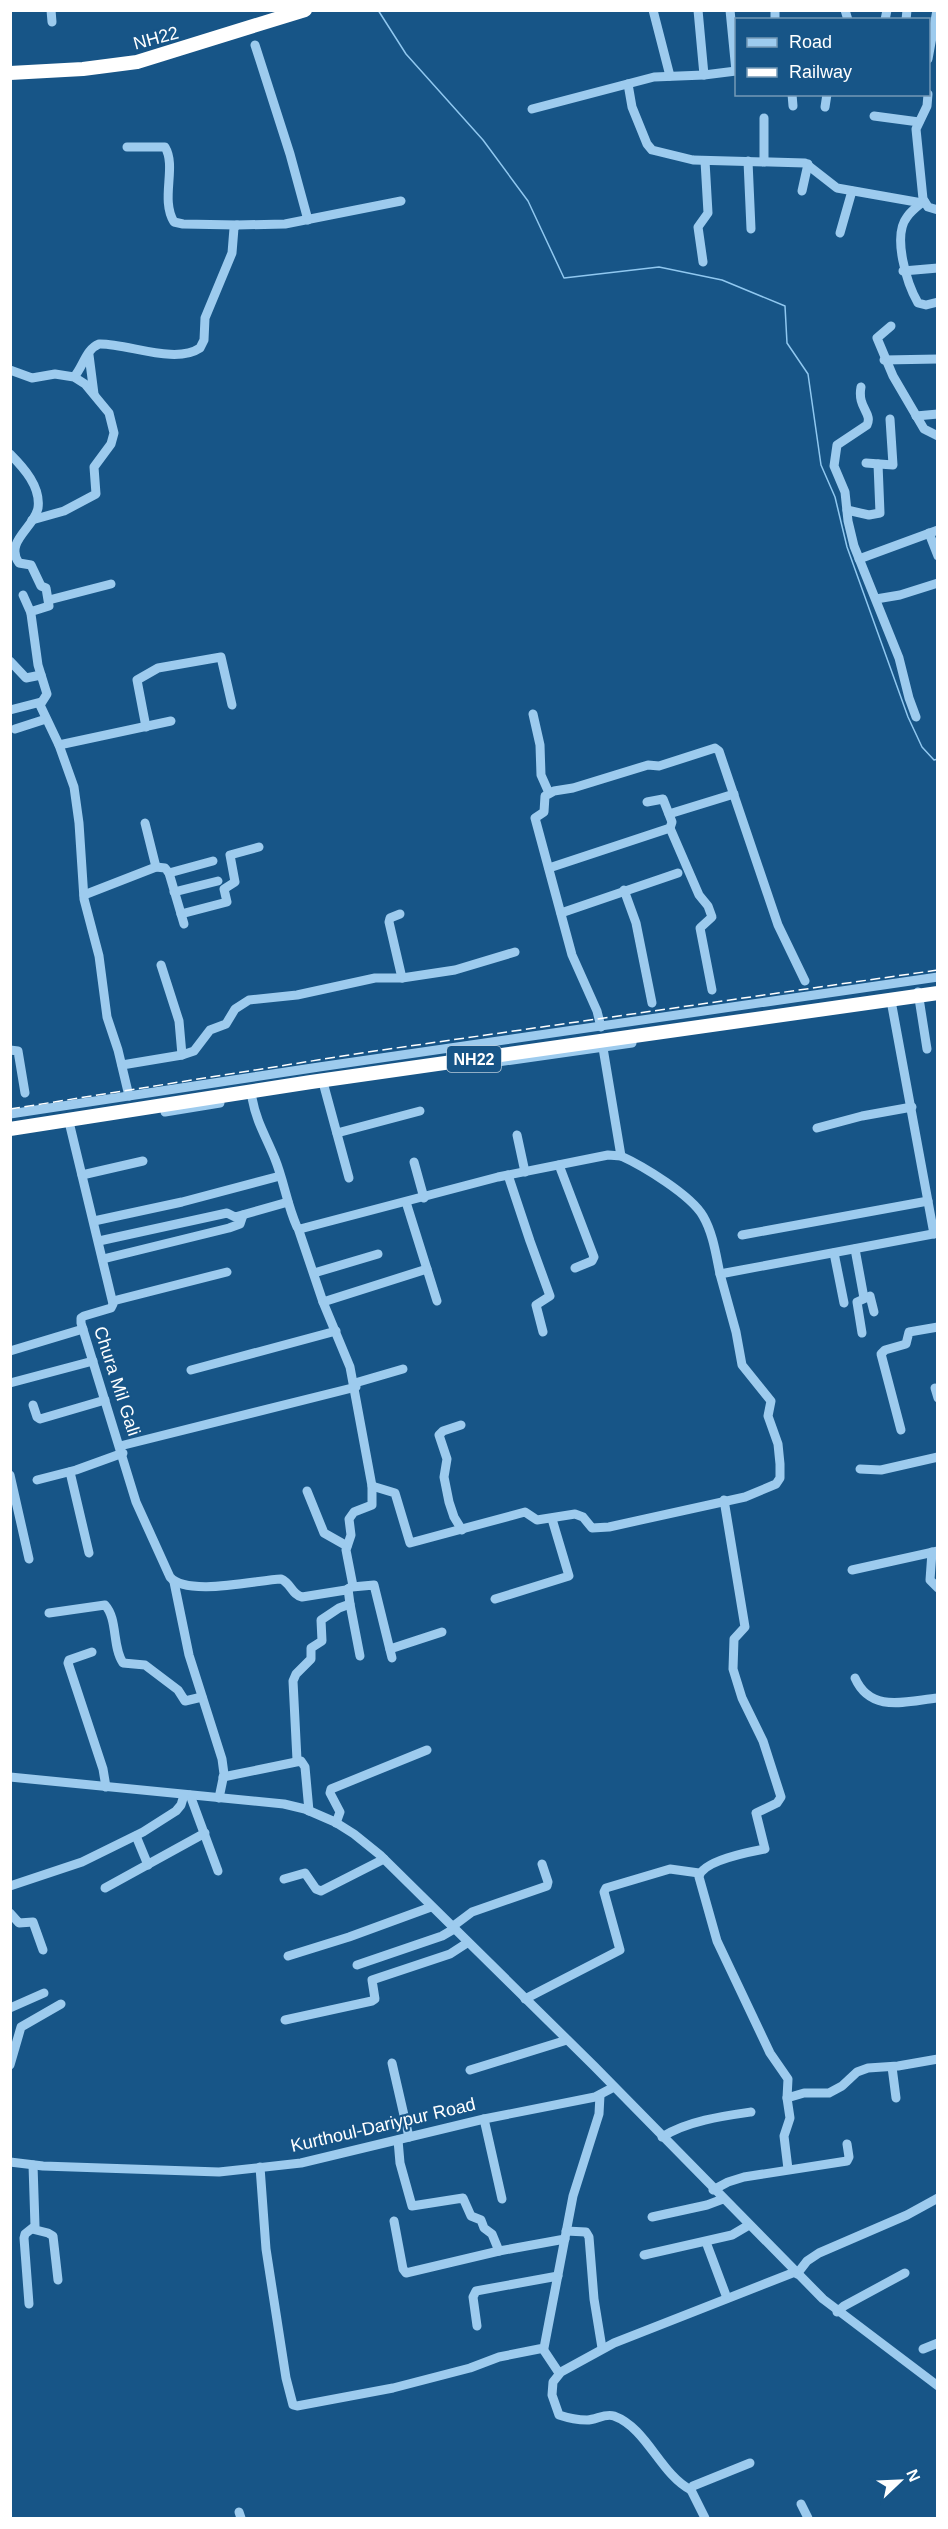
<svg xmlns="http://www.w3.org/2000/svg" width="948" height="2529" viewBox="0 0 948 2529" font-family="Helvetica,sans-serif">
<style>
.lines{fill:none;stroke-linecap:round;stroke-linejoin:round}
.stream{stroke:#90c8f0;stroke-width:1.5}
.minor{stroke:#9dcbee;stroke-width:9}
.highway{stroke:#fff;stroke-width:14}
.rail{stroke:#fff;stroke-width:1.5;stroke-dasharray:10 4.5;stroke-linecap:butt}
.highway-bridge{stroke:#fff;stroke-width:14}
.labels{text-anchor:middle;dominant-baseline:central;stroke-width:4.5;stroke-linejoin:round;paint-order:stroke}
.shield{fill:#175587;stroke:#b9ccdb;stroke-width:1.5}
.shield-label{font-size:16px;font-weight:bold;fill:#fff}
.street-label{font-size:18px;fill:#fff;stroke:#175587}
</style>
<rect width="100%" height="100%" fill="#175587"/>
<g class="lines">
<polyline class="stream" points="378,10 406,54 483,140 528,201 564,278 659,267 722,280 785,306 787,343 808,374 821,465 835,497 847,547 908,717 922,747 934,760 938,759"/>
<g class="minor">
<polyline points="51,10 52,22"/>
<polyline points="653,10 670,76"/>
<polyline points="698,10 704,75"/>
<polyline points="730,10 736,71"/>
<polyline points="775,10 775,20"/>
<polyline points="845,10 848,20"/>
<polyline points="885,20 887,10"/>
<polyline points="906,20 907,10"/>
<polyline points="255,45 290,154 308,220"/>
<polyline points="928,59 937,10"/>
<polyline points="628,84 632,107 647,144 652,150 693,160 805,163 837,188 922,203"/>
<polyline points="792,94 793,106"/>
<polyline points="928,94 927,106 916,129 923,199 928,207 938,210"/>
<polyline points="825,107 827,94"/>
<polyline points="532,109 654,77 704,75 736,71"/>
<polyline points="874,116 919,122"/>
<polyline points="764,118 764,162"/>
<path d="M127,147H165C177,167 160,199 174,222L183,224L237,225"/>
<polyline points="748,161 751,229"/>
<polyline points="802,191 808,164"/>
<path d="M924,201C918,206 911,211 907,217C892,236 907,284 918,303L926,305L938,302"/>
<polyline points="840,233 852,191"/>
<polyline points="703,262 698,227 708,213 705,161"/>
<polyline points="903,271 938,268"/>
<polyline points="891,326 877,338 893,376 924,429 938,436"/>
<polyline points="89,355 94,394"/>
<polyline points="884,360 938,359"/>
<polyline points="10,370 32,378 55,374 74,377 85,384 109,413 114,433 111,444 94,467 96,494 64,511 32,520"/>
<path d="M74,377C83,367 86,349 99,344C127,343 175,365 200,348L204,340L205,318L232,253L234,228L237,225L285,224L401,201"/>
<path d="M861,387C857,408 873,413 867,425L837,445L834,466L845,492L848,521L854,546L899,658L909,698L916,717"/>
<polyline points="916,416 938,414"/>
<path d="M10,454C24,468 41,487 38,508C34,528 4,542 19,563L31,565L41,586L46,588L49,606L33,611L31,614L38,665L47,694L40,705L59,745L74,787L79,823L84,899L99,956L107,1017L118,1050L129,1096"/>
<polyline points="866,463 893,465 890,419"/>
<polyline points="847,510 869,515 880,513 878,464"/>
<polyline points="929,533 938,556"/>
<polyline points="859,559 938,530"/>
<polyline points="23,595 31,613"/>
<polyline points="876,599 900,595 938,583"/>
<polyline points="49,600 111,584"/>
<polyline points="10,661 26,678 41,675"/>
<polyline points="10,710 41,702"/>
<polyline points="533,714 540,745 541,775 549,793"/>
<polyline points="146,727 137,680 158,668 221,657 232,705"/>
<polyline points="15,729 46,719"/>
<polyline points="59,745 171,721"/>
<polyline points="669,814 734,794"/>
<polyline points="670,828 699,895 708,906 712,917 700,928 712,990"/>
<polyline points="156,867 165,868 169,873 184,924"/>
<polyline points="549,868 670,828 672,822 663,799 647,802"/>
<polyline points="169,873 213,861"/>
<polyline points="624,890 636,923 652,1003"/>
<polyline points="174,892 218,881"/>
<polyline points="84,895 156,867 145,823"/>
<polyline points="561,913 678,873"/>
<polyline points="181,914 227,902 224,889 235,882 230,855 259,847"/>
<polyline points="400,914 390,918 389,922 402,978"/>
<polyline points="161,965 179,1021 182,1055"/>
<polyline points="918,992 927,1049"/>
<polyline points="892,1006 934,1234"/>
<polyline points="601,1027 597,1011 572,955 535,818 544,812 545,796 554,791 573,788 648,765 659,766 715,748 719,751 778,925 805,981"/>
<path d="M603,1048L621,1156C643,1166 691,1195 703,1216C713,1233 716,1255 720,1274L938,1233"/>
<polyline points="10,1050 18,1051 25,1093"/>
<polyline points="491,1063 632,1043"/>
<polyline points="122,1065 182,1055 194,1051 210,1030 226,1024 235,1009 249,1000 297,995 375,978 402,978 455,970 515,952"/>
<polyline points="324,1086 349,1178"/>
<path d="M252,1098C257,1124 266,1136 275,1159C284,1181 287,1205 297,1227L300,1229L498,1177L608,1155L621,1156"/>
<polyline points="165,1112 220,1103"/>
<polyline points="10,1114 319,1067 938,977"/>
<path d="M70,1126L113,1304L111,1308L84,1316L81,1318V1323L136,1502L170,1577C187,1597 257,1580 281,1579C291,1583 292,1595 302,1597L346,1590L353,1586L346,1550L351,1535L349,1519L354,1512L372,1505V1486L350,1367L323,1302L298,1228"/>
<polyline points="817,1128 862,1116 912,1107"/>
<polyline points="337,1133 420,1111"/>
<polyline points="517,1135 525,1172"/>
<polyline points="414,1162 424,1198"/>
<polyline points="559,1165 594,1257 592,1261 575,1268"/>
<polyline points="82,1175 143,1161"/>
<polyline points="508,1175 530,1241 550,1296 536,1305 543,1332"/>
<polyline points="406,1202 437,1301"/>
<polyline points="94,1221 182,1202 280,1176"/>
<polyline points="742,1235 928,1201"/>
<polyline points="99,1241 227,1213 235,1217 288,1202"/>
<polyline points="855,1249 864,1298"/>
<polyline points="834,1253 844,1303"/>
<polyline points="103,1259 229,1228 240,1224 243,1215"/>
<polyline points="314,1273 378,1254"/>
<polyline points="113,1301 227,1272"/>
<polyline points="323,1302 427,1269"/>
<polyline points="862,1333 857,1302 870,1296 874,1312"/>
<polyline points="10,1351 83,1329"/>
<polyline points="191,1370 336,1331"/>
<polyline points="10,1383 93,1361"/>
<polyline points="355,1383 403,1369"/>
<polyline points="935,1388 938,1398"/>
<polyline points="33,1405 37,1417 40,1419 105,1400"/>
<polyline points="461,1425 443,1431 439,1435 447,1459 444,1477 449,1502 454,1517 462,1530"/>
<polyline points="901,1430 881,1354 885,1350 906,1344 909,1332 938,1327"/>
<polyline points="120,1446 356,1387"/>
<polyline points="860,1469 881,1470 938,1457"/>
<polyline points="70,1472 89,1553"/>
<polyline points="10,1475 29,1559"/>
<polyline points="37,1480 76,1470 123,1453"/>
<polyline points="372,1486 395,1493 410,1543 525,1512 537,1520 575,1514 583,1517 592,1528 609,1527 745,1497 776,1484 780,1478 780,1464 778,1444 768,1416 771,1401 742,1365 736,1332 720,1274"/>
<polyline points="307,1491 324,1533 347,1546"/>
<path d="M724,1500L745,1627L734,1639L733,1669L742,1698L763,1741L781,1797L777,1803L756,1813L765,1849C749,1852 702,1861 699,1877L717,1941L770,2053L788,2079L787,2098"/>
<polyline points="932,1552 930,1580 938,1588"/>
<polyline points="852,1570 938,1551"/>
<polyline points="174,1582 189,1655 222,1759 224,1774 219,1798"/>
<polyline points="352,1587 374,1585 392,1658"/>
<polyline points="495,1599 569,1576 552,1519"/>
<polyline points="350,1604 360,1656"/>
<path d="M49,1613L105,1605C118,1619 112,1647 123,1663L145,1665L178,1690L185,1701L202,1697"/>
<polyline points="390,1649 442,1632"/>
<polyline points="92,1652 69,1660 68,1663 103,1769 106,1787"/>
<path d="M855,1678C871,1714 907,1701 938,1698"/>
<polyline points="297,1760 293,1681 296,1674 311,1659 311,1648 322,1641 321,1620 339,1608 350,1604 348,1589"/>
<polyline points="10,1777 284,1804 305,1809 335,1822 354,1834 380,1855 594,2066 823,2299 938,2386"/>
<polyline points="223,1777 301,1761 305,1767 309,1811"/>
<polyline points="190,1795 218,1871"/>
<polyline points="336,1823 340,1812 330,1793 331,1789 427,1750"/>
<polyline points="136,1836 148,1865"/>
<polyline points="284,1879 305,1873 316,1889 321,1891 384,1859"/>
<polyline points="10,1886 82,1862 143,1832 176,1811 181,1805 184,1795"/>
<polyline points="105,1888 205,1833"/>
<polyline points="10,1913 19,1923 33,1922 43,1950"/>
<polyline points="452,1927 472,1912 547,1886 548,1882 542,1864"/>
<polyline points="288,1956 349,1937 431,1907"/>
<polyline points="357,1965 442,1936 454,1929"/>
<polyline points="525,1999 620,1950 604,1892 606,1888 670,1869 699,1873"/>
<polyline points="10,2008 44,1993"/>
<polyline points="285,2020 372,2001 375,1999 372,1980 450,1954 467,1943"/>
<polyline points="392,2063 409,2137"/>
<polyline points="10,2065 21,2027 61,2004"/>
<polyline points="892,2067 896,2098"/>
<polyline points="470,2070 567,2040"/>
<polyline points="484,2119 502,2199"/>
<path d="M662,2137C687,2121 723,2116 751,2112"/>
<polyline points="398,2140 400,2163 412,2206 463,2198 471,2216 481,2220 484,2228 492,2234 499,2251"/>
<polyline points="10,2162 43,2166 219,2172 301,2163 484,2119 595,2097 614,2087"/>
<polyline points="260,2167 266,2249 286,2378 293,2405 297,2406 393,2388 470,2368 499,2357 544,2348 573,2196 599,2114 600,2095"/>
<polyline points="788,2169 784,2136 790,2118 787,2098 804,2093 829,2093 842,2086 857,2072 868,2068 898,2066 938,2059"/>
<polyline points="713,2190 728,2182 744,2177 847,2161 849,2157 847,2144"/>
<polyline points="652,2217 707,2205 723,2199"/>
<polyline points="394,2221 403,2269 406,2273 499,2251 565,2239"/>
<polyline points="32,2229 48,2233 53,2236 58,2280"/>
<polyline points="566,2231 586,2232 589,2237 594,2299 602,2348"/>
<polyline points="706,2242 727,2298"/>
<polyline points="644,2255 732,2235 749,2225"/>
<polyline points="797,2274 807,2261 819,2253 907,2215 938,2198"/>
<polyline points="29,2304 24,2238 25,2234 35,2226 33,2165"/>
<polyline points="837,2312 844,2306 905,2273"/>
<polyline points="477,2326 473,2297 476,2291 558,2276"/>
<polyline points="543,2349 559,2373"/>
<polyline points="923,2349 938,2343"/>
<path d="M691,2490C660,2474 647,2428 614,2416C605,2413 596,2420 587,2420C577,2420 568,2418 559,2415L552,2395L553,2382L561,2372L614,2343L795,2272"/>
<polyline points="801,2504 808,2518"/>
<polyline points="239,2512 241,2518"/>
<polyline points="705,2518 691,2490 693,2486 750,2463"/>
</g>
<polyline class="highway" points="10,73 83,69 137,62 305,10"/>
<polyline class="rail" points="10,1109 368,1052 938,970"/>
<polyline class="highway-bridge" points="10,1129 311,1082 938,993"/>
</g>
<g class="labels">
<rect class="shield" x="447" y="1046" width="54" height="26" rx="4.5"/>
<g class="shield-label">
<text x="474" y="1059">NH22</text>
</g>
<g class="street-label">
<text transform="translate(156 38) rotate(-15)">NH22</text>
<text transform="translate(117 1381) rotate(72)">Chura Mil Gali</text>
<text transform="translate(383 2125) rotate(-13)">Kurthoul-Dariypur Road</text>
</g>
</g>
<rect width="948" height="2529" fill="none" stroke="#ffffff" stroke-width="24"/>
<rect x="735" y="18" width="195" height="78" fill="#175587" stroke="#7499b7" stroke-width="1.5"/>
<rect x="747" y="38" width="30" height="9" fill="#9dcbee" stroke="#7499b7" stroke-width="1.5"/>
<text x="789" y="48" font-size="18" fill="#ffffff">Road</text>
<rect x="747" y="68" width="30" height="9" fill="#ffffff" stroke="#7499b7" stroke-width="1.5"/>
<text x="789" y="78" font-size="18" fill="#ffffff">Railway</text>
<g transform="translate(900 2481) rotate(67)" stroke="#175587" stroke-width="4.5" paint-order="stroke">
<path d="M0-4.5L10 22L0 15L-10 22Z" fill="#ffffff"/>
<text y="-9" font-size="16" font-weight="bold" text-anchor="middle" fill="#ffffff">N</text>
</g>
</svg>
